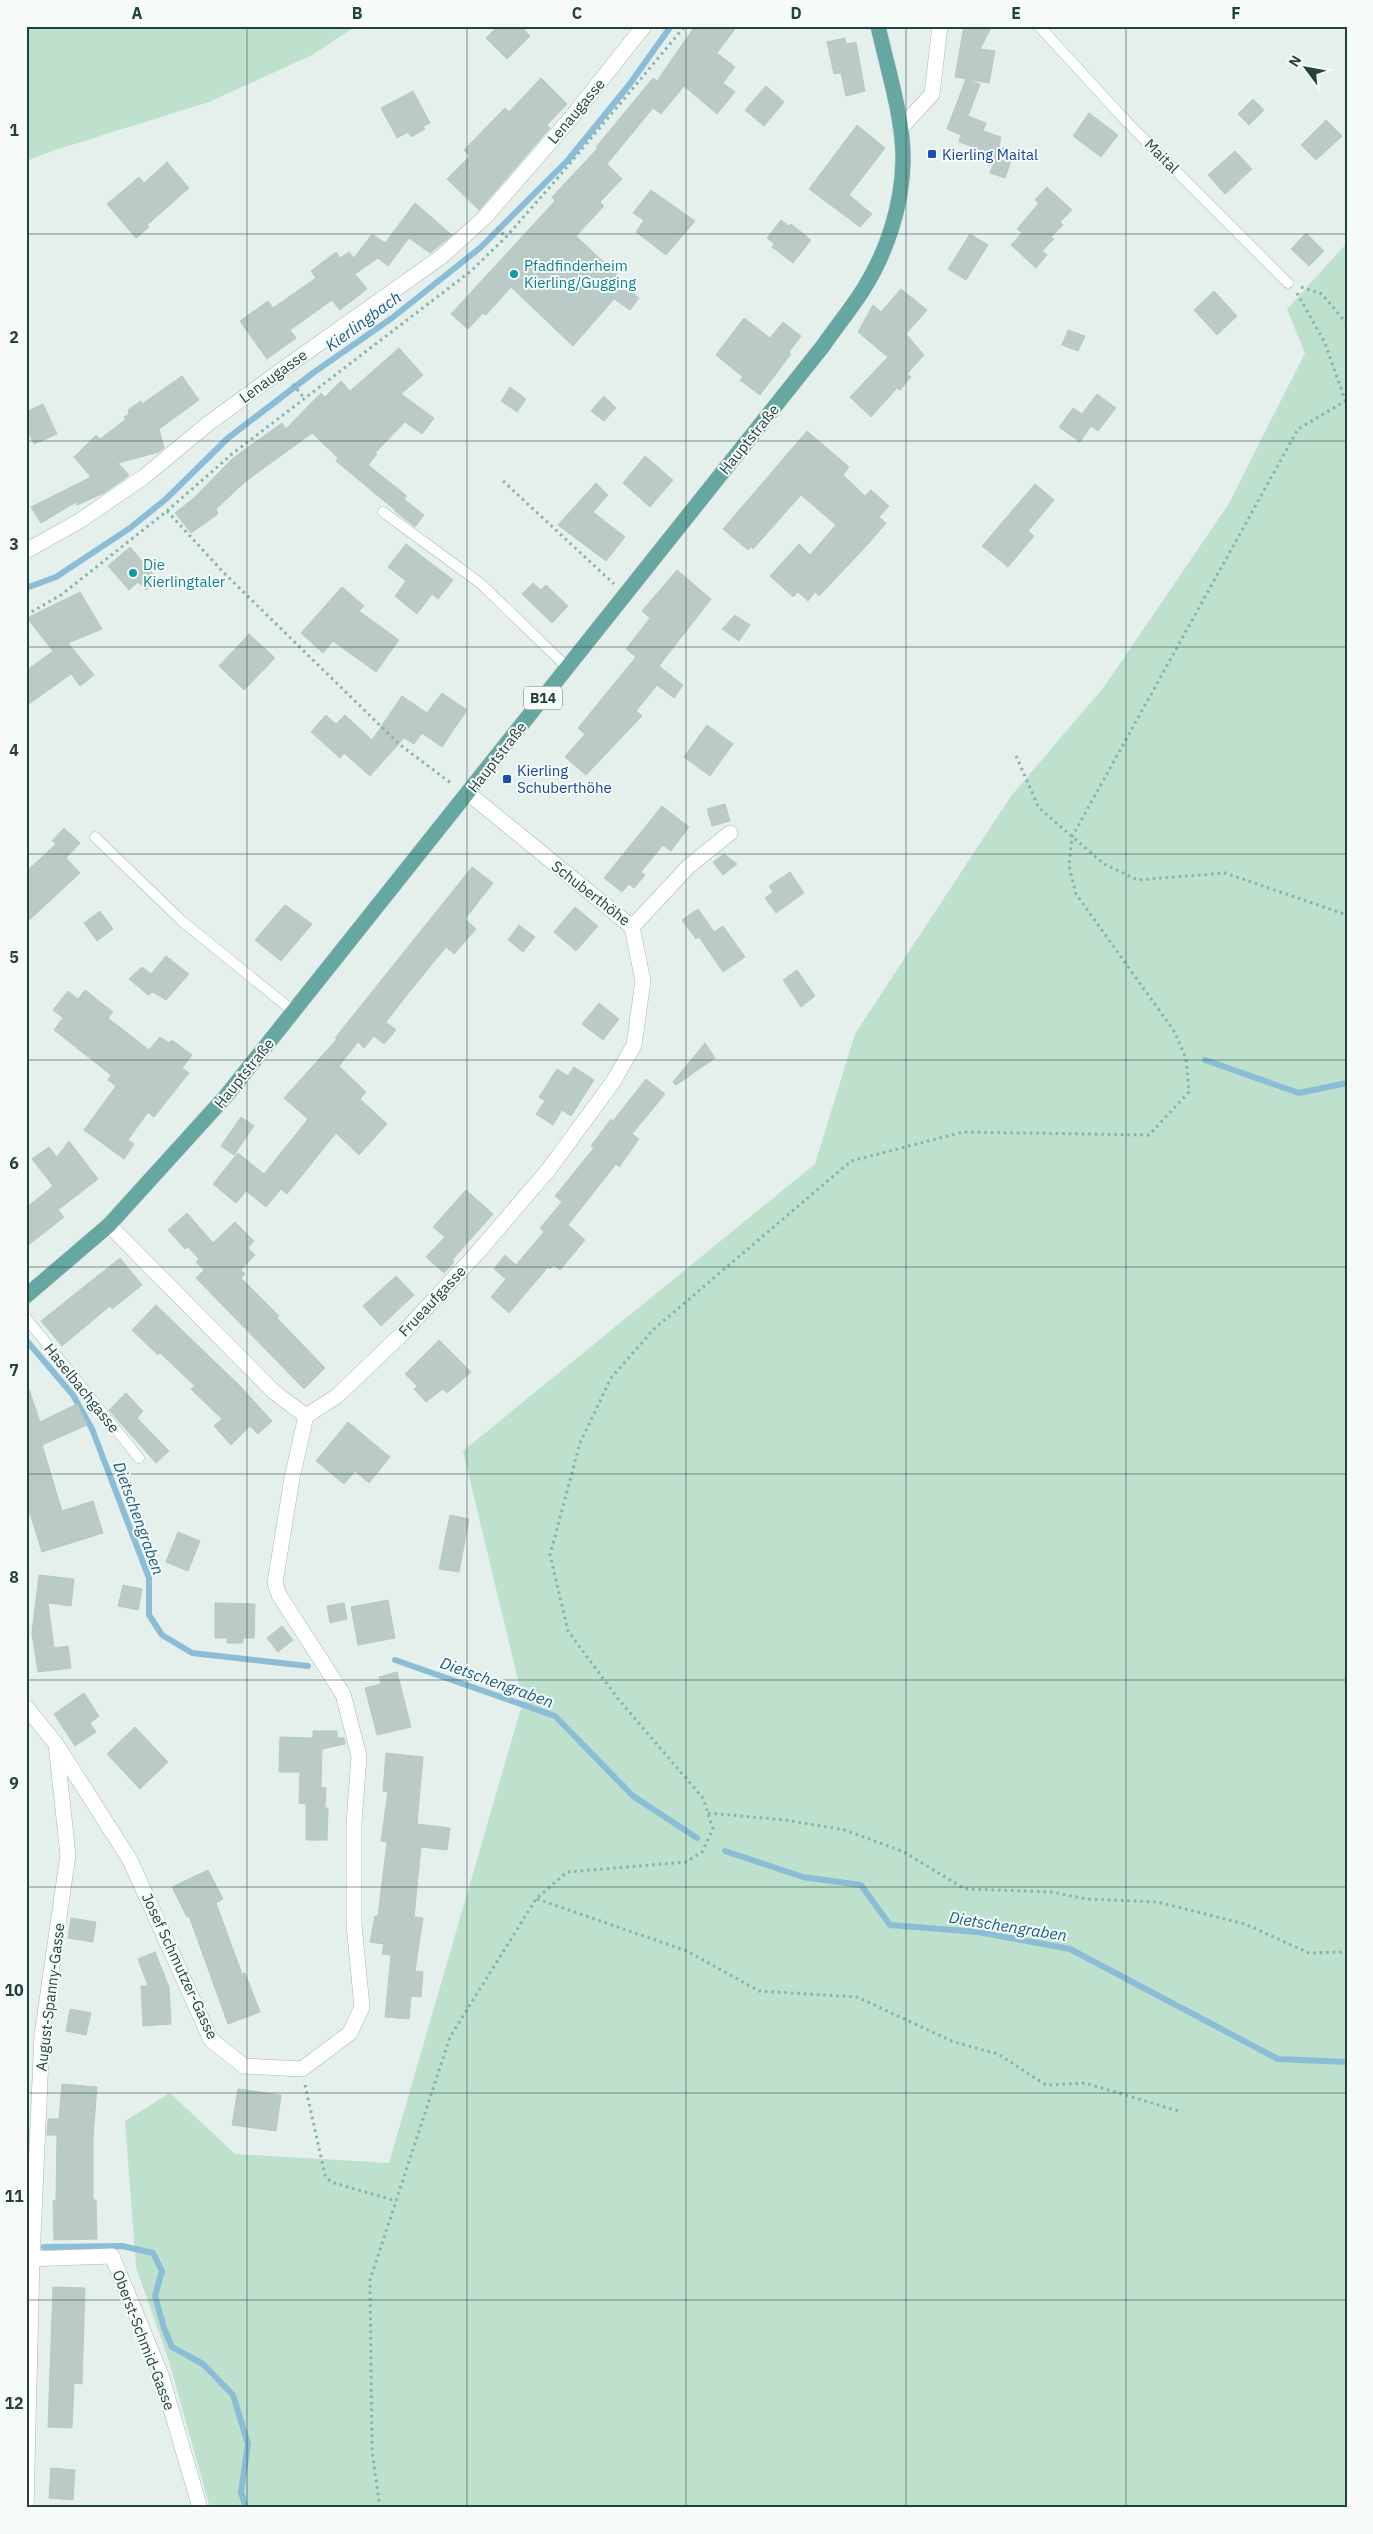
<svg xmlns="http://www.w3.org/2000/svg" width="1373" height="2534" viewBox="0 0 1373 2534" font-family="'IBM Plex Sans',sans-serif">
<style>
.green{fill:#bde1cd}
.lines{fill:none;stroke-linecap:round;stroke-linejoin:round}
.stream{stroke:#8bbdd6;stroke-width:6}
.building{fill:#bacac6;stroke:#b7c9c5}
.lane-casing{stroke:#a7b8b5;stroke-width:11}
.street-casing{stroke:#a7b8b5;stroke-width:16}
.primary-casing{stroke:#c1cac9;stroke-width:16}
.path{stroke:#84b4ad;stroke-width:3;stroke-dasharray:2.5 4;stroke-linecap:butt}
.lane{stroke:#fff;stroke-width:10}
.street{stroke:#fff;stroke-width:15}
.primary{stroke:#67a7a1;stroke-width:15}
.grid{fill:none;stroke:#23423f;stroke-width:1;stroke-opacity:0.55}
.transit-dot{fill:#1a4fb4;stroke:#f6fbf9;stroke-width:2}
.culture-dot{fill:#0f9aa8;stroke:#f6fbf9;stroke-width:2}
.labels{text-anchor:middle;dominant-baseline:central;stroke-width:4;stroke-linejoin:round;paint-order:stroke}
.shield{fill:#f6fbf9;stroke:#627a77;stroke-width:1}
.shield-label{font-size:14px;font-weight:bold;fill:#23423f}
.street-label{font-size:15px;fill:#23423f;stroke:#f6fbf9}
.transit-label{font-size:15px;fill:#164399;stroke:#f6fbf9;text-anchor:start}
.culture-label{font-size:15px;fill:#0d838f;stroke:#f6fbf9;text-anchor:start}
.water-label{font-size:16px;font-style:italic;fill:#195e82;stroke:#f6fbf9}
.neatline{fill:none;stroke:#23423f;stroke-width:2}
.grid-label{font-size:16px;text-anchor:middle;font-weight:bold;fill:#23423f}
</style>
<rect width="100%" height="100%" fill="#e5efec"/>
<g class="green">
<polygon points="26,26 356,26 312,55 209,102 55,150 26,161"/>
<polygon points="1347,243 1347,2508 210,2508 169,2361 136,2267 125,2121 170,2093 235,2154 389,2163 523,1701 463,1451 815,1164 855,1034 1011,796 1104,687 1228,505 1305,353 1287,309"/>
</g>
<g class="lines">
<g class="stream">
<polyline points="26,588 56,577 130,528 166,499 228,438 313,373 392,318 480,248 568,160 629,85 671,26"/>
<polyline points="1205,1060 1299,1093 1347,1083"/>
<polyline points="26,1340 73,1395 92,1429 149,1578 149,1615 162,1635 192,1653 308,1666"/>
<polyline points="395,1660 555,1716 633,1796 697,1838"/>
<polyline points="725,1851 803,1877 861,1885 890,1925 978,1932 1070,1949 1278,2059 1347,2062"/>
<polyline points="44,2247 122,2246 153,2253 162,2271 155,2296 164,2328 172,2347 203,2364 233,2395 248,2444 241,2492 246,2508"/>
</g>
</g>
<g class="building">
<polygon points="498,26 521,26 530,36 507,59 486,38"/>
<polygon points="695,26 737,26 717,53 735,67 723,83 735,92 717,114 684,86 661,114 653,108 607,164 622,179 600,202 604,206 576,236 627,284 625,287 639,298 630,310 614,299 573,346 511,287 486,315 483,313 468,329 451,314 555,201 552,197 598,148 596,147 653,78 657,81"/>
<polygon points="964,26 992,26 980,49 995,51 989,83 955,77"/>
<polygon points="845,38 846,44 856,42 865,91 846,96 841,73 834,74 827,42"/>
<polygon points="541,78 567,104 547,125 550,128 479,210 447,179 470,156 464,150 505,108 509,112"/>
<polygon points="966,79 980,84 968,116 986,123 983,131 1001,137 999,147 1014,152 1005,178 990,173 994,163 975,156 977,148 959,142 961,135 947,129"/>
<polygon points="766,86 784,102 764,126 745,110"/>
<polygon points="413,91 430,123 423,126 425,129 411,137 408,132 397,138 381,108"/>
<polygon points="1253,99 1264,110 1249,125 1238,114"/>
<polygon points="1089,113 1118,135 1101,157 1073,136"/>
<polygon points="1326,120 1342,136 1316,160 1301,145"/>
<polygon points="857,125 885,148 849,195 872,214 860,227 809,189"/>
<polygon points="1235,151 1252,169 1225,194 1208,175"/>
<polygon points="167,162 189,188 147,225 149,227 136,238 107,204 139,177 144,183"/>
<polygon points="1047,187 1072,210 1060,222 1063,225 1051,237 1054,239 1042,251 1047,255 1036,268 1011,245 1022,233 1017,229 1039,203 1035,200"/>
<polygon points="651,190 695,221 666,255 636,232 644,220 633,213"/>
<polygon points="415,203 452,235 430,253 409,238 388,266 378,258 355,274 367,289 340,310 332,300 290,330 296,338 267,359 240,321 268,301 273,308 316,278 311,271 336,252 340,258 349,252 354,258 372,234 385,243"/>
<polygon points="781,220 789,226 791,224 811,240 793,263 772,247 774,244 767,238"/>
<polygon points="1306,233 1324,251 1309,266 1291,249"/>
<polygon points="970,234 988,245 966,280 948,269"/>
<polygon points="901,289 927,310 906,334 924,355 907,374 911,377 900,390 897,388 871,417 850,397 888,357 858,332 873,305 881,312"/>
<polygon points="1214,291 1237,316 1217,335 1194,310"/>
<polygon points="744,318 770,338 783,322 801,336 789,352 791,354 760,395 740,380 743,377 716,355"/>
<polygon points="1068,330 1085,336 1078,351 1062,345"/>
<polygon points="399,348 423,375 401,394 434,418 422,434 405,422 375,453 377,454 368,465 407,496 404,499 424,515 415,527 395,511 398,507 395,510 336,461 338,458 312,433 246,481 216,509 218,514 191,533 175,513 194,498 233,458 282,423 286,429 321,393 325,397 341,381 350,391"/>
<polygon points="182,376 199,400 159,429 164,448 159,452 118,463 129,475 123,480 104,493 77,505 76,502 41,523 31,507 91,477 74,457 96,435 100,439 125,420 124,417 129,414 128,410 141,401 142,404"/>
<polygon points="510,387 526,399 517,412 501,401"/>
<polygon points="1097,394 1116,408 1098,431 1091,426 1080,442 1059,427 1073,408 1082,414"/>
<polygon points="604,396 616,408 604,421 591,411"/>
<polygon points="43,404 57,434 34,444 26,427 26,412"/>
<polygon points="807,431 849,467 843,475 865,496 871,490 889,506 879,517 886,523 870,542 819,596 815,592 808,601 798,592 793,597 770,576 799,544 810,555 836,525 801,495 753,549 751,547 748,550 723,529"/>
<polygon points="645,456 673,480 650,507 623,483"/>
<polygon points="596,483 608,495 593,512 625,537 606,561 558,525"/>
<polygon points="1035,484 1054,500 1028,531 1034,536 1008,567 982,546"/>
<polygon points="406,544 453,580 438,599 432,594 417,614 395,596 406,581 388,567"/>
<polygon points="130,547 158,580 146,590 138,582 129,590 108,566"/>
<polygon points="677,570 711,599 659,666 683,685 674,698 657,685 636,711 642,716 586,775 565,757 585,734 578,728 636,657 626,649 650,618 642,611"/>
<polygon points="533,583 541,590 546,585 568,606 552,623 522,594"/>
<polygon points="342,587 364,606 359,611 399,640 376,672 333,641 323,653 301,633"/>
<polygon points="80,592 102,629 68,643 94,675 80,686 71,674 26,706 26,671 53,651 27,618"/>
<polygon points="735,615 750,625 739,641 722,629"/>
<polygon points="249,634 275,658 244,690 219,666"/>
<polygon points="442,693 467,710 442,747 422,733 414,744 404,738 370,776 344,753 340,758 311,732 326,715 336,724 345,715 372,740 402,696 427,713"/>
<polygon points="707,725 733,744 710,776 684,757"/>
<polygon points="725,804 730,821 712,826 707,809"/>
<polygon points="662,806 689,827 671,851 663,845 641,872 645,875 634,888 629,884 622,892 604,878"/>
<polygon points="64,828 80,843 66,858 80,873 26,923 26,872 56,844 52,841"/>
<polygon points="724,854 737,864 723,875 713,862"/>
<polygon points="472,867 493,883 465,919 476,929 454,954 446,947 410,991 386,1022 396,1030 384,1044 374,1036 364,1048 358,1042 339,1066 366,1092 360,1099 387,1124 359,1155 336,1133 287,1194 281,1189 266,1207 246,1191 236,1203 213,1184 238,1153 264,1174 308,1119 284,1098 337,1039 335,1038"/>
<polygon points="790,872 804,893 776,913 765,898 773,892 769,886"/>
<polygon points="285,905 312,924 281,961 255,940"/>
<polygon points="575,907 598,926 576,951 554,932"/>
<polygon points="698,909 714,932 723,926 745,957 723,972 699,937 696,939 682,920"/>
<polygon points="100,911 113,929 97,941 84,923"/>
<polygon points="519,925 535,937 523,952 508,940"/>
<polygon points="166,956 189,974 166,1000 153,992 148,995 129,979 142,967 151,974"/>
<polygon points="797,970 815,996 801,1007 783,980"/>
<polygon points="85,990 113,1012 108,1018 149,1050 160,1037 169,1043 172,1040 192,1055 182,1068 189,1073 154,1117 148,1112 128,1140 134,1144 124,1159 84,1130 116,1086 108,1080 111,1075 54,1030 63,1018 53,1010 68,991 78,999"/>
<polygon points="599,1003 619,1019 603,1040 582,1024"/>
<polygon points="705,1043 715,1058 676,1085 673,1082"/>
<polygon points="574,1067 594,1080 571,1116 562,1110 553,1125 536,1114 545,1101 539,1097 557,1069 568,1076"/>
<polygon points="646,1079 665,1094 632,1134 639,1139 619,1167 616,1164 568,1225 585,1240 560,1270 554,1265 550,1269 548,1267 509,1313 491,1297 506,1279 494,1269 505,1255 516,1265 544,1232 540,1228 562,1202 555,1196 594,1148 591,1146 611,1119 613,1121"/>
<polygon points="241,1117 254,1126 234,1155 221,1146"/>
<polygon points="69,1141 98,1179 58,1210 64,1217 26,1247 26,1208 53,1186 32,1159 49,1147 57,1157"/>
<polygon points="466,1190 493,1214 452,1260 454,1262 444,1273 426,1257 445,1237 433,1227"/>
<polygon points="187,1213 213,1243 235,1222 254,1241 248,1248 255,1255 241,1270 245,1274 241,1278 279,1316 277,1318 325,1368 304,1389 196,1278 204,1270 196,1262 199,1259 188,1247 185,1249 168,1230"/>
<polygon points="120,1258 142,1285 112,1309 110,1306 62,1346 41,1321"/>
<polygon points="396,1276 414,1295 381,1326 363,1306"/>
<polygon points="156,1305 241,1387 272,1421 258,1434 250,1426 231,1445 214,1426 222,1419 191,1389 195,1386 160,1353 158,1355 132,1330"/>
<polygon points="439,1340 471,1372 447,1393 443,1389 426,1402 414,1389 417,1386 405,1374"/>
<polygon points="26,1389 29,1389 40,1422 77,1404 87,1425 42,1445 62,1511 93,1501 103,1533 42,1552 26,1501"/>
<polygon points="126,1393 143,1411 137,1418 169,1451 156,1463 109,1410"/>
<polygon points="348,1422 390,1457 369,1483 355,1471 344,1484 316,1461"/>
<polygon points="450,1515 469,1519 459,1572 439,1569"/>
<polygon points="178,1532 200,1541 188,1571 166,1562"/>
<polygon points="39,1575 74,1579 71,1606 48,1603 54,1648 68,1646 71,1668 38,1672 32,1633"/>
<polygon points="123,1585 142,1589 138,1610 118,1606"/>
<polygon points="388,1600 395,1638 358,1645 351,1607"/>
<polygon points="215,1603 255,1604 254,1638 243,1638 243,1643 227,1643 227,1638 215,1638"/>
<polygon points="344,1603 347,1619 330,1623 327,1606"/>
<polygon points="282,1626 293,1640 278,1652 267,1638"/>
<polygon points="397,1672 411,1727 377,1735 365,1688 381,1684 379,1677"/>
<polygon points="84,1693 99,1716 90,1723 96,1732 75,1746 54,1714"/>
<polygon points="135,1727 168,1762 140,1789 107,1754"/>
<polygon points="313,1731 337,1731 337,1738 344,1738 345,1744 322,1749 321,1787 326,1788 325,1808 328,1808 327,1840 306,1840 306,1804 299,1803 300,1772 279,1772 280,1737 313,1738"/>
<polygon points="386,1753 423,1757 417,1824 450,1828 447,1850 421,1847 414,1917 423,1918 415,1971 423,1972 421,1997 411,1996 409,2019 385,2017 391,1955 382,1954 384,1944 370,1942 375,1916 378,1916 387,1842 381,1841 388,1792 383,1791"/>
<polygon points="208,1870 223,1899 216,1903 242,1974 245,1973 260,2012 228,2024 189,1916 187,1917 172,1887"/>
<polygon points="71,1918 96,1922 93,1942 68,1938"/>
<polygon points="155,1952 169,1987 171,2024 143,2026 141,1986 148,1986 138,1959"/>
<polygon points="70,2009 91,2013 86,2035 66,2031"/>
<polygon points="62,2084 97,2087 93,2136 93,2200 96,2200 97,2239 54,2240 53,2201 56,2200 57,2135 47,2135 48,2119 59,2119"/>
<polygon points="238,2089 281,2095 276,2131 232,2125"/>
<polygon points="53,2287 85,2288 82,2384 74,2383 72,2428 48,2427"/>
<polygon points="51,2468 75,2470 73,2500 49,2498"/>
</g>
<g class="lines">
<g class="lane-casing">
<g id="lane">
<polyline points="1039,26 1126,121 1288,283"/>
<polyline points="383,512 480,583 567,667"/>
<polyline points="95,837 182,921 293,1011"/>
<polyline points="26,1318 139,1458"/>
</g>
</g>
<g class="street-casing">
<g id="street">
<polyline points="900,129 932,94 940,26"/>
<polyline points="26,551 81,520 145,476 209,423 283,369 441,257 485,217 571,118 644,26"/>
<polyline points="468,793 632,927 689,866 730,833"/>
<polyline points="109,1225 274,1392 306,1416 337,1396 403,1333 478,1252 549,1169 613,1082 634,1045 643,981 632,927"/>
<polyline points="26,1707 56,1744 68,1855 42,2035 32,2259 26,2508"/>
<polyline points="56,1744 130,1860 211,2040 244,2066 302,2069 350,2033 362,2007 354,1924 354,1823 359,1756 343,1694 279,1595 275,1583 292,1478 306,1416"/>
<polyline points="26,2259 112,2256 161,2375 200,2508"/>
</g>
</g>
<g class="primary-casing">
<path id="primary" d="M26,1296L109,1225L226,1096L823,346C836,327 851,309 863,290C887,252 902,206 903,161C904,120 887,67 878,26"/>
</g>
<g class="path">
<polyline points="677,26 682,30"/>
<polyline points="497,228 506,237"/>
<polyline points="1301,287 1322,294 1347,324"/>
<polyline points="1297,293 1325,343 1345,400"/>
<polyline points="293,384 304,398"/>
<polyline points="503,481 614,584"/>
<polyline points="167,511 224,573 399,744 452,784"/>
<polyline points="26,615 61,595 167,511 232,454 471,271 506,237 562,173 685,26"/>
<polyline points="1016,756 1039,808 1104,864 1138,880 1225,873 1347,915"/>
<polyline points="708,1813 785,1820 845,1830 904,1852 965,1889 1052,1892 1087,1899 1157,1902 1245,1924 1309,1953 1347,1952"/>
<polyline points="537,1899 687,1951 759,1991 857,1997 954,2042 998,2054 1046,2085 1085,2083 1182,2112"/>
<polyline points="305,2085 325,2175 331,2182 396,2201"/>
<polyline points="380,2508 372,2451 370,2280 450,2037 536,1899 567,1872 686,1862 702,1852 713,1829 703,1798 619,1700 568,1631 550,1555 580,1443 611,1378 654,1329 851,1161 963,1132 1149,1135 1189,1092 1186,1058 1174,1031 1076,894 1069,866 1072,837 1298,429 1347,400"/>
</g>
<use href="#lane" class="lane"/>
<use href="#street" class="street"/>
<use href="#primary" class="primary"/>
</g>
<path class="grid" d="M247,26V2508M467,26V2508M686,26V2508M906,26V2508M1126,26V2508M26,234H1347M26,441H1347M26,647H1347M26,854H1347M26,1060H1347M26,1267H1347M26,1474H1347M26,1680H1347M26,1887H1347M26,2093H1347M26,2300H1347"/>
<g class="transit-dot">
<rect x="927" y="149" width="10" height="10" rx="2.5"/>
<rect x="502" y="774" width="10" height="10" rx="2.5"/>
</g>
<g class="culture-dot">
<circle cx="514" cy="274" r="5"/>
<circle cx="133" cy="573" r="5"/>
</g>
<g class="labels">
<rect class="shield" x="524" y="686.5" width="38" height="23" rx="4"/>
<g class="shield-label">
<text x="543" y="698">B14</text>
</g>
<g class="street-label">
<text transform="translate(576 111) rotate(-50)">Lenaugasse</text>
<text transform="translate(1162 156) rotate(45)">Maital</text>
<text transform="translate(273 376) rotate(-36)">Lenaugasse</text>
<text transform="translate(749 439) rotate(-51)">Hauptstraße</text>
<text transform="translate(497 757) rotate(-52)">Hauptstraße</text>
<text transform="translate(591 893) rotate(38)">Schuberthöhe</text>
<text transform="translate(244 1073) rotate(-51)">Hauptstraße</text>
<text transform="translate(432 1301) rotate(-47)">Frueaufgasse</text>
<text transform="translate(82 1388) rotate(51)">Haselbachgasse</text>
<text transform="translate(180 1966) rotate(65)">Josef Schmutzer-Gasse</text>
<text transform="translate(50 1997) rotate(-83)">August-Spanny-Gasse</text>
<text transform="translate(144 2340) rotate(69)">Oberst-Schmid-Gasse</text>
</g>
<g class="transit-label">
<text x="942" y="154">Kierling Maital</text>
<text x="517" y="770">Kierling<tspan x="517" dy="17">Schuberthöhe</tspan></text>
</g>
<g class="culture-label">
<text x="524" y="265">Pfadfinderheim<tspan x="524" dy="17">Kierling/Gugging</tspan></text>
<text x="143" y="564">Die<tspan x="143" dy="17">Kierlingtaler</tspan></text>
</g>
<g class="water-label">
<text transform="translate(363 321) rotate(-36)">Kierlingbach</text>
<text transform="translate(139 1518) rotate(70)">Dietschengraben</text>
<text transform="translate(497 1682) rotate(20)">Dietschengraben</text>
<text transform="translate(1008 1926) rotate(9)">Dietschengraben</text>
</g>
</g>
<rect width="1373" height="2534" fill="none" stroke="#f6fbf9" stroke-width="55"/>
<g transform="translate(1306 68) rotate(302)" stroke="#f6fbf9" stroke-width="4" paint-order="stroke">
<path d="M0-4L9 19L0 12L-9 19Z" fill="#23423f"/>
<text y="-8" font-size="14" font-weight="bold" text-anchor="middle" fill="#23423f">N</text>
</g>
<rect x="28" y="28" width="1318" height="2478" class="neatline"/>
<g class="grid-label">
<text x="137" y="19">A</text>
<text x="357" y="19">B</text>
<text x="577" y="19">C</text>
<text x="796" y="19">D</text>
<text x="1016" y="19">E</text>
<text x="1236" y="19">F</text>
<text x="14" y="136">1</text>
<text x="14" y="343">2</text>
<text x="14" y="550">3</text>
<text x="14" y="756">4</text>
<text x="14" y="963">5</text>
<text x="14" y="1169">6</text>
<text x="14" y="1376">7</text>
<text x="14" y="1583">8</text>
<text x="14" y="1789">9</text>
<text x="14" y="1996">10</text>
<text x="14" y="2202">11</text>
<text x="14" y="2409">12</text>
</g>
</svg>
